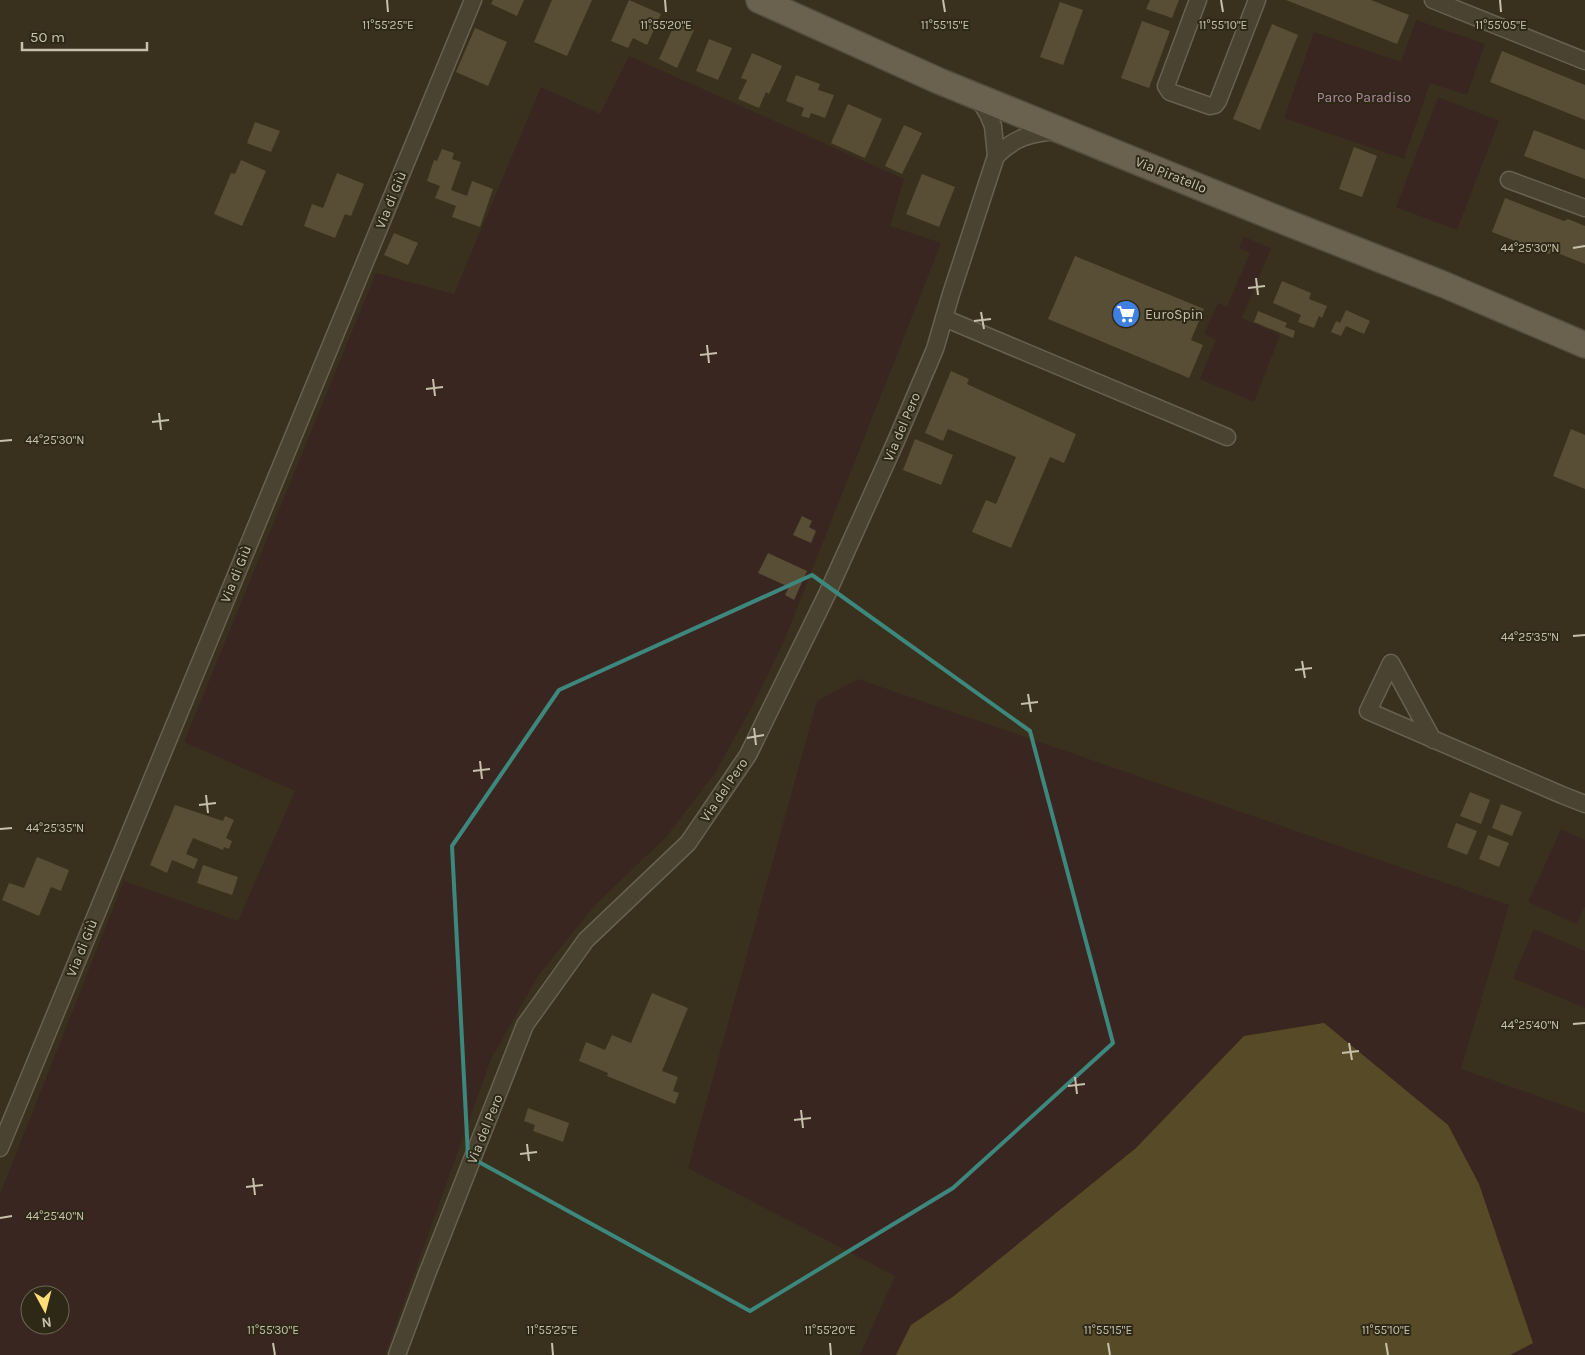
<svg xmlns="http://www.w3.org/2000/svg" width="1585" height="1355" viewBox="0 0 1585 1355" font-family="Karla,sans-serif">
<style>
.green{fill:#3a2620;fill-rule:evenodd}
.water{fill:#574a27}
.building{fill:#584e36}
.lines{fill:none;stroke-linecap:round;stroke-linejoin:round}
.street-casing{stroke:#68614f;stroke-width:19}
.primary-casing{stroke:#534d3b;stroke-width:28}
.street{stroke:#4a4331;stroke-width:16}
.primary{stroke:#6a624f;stroke-width:25}
.marked{fill:none;stroke:#3d887d;stroke-width:4;stroke-linejoin:round}
.ticks{fill:none;stroke:#c7c0ab;stroke-width:2}
.labels{text-anchor:middle;dominant-baseline:central;stroke-width:4;stroke-linejoin:round;paint-order:stroke}
.park-label{font-size:14px;fill:#b288a4;stroke:#2e2817}
.street-label{font-size:14px;fill:#c7c0ab;stroke:#2e2817}
.poi-label{font-size:14px;fill:#c7c0ab;stroke:#2e2817;text-anchor:start}
.ticks-label{font-size:12px;text-anchor:middle;fill:#c7c0ab;stroke:#2e2817;stroke-width:4;stroke-linejoin:round;paint-order:stroke}
</style>
<rect width="100%" height="100%" fill="#39311e"/>
<g class="green">
<polygon points="1416,20 1485,44 1467,95 1430,83 1404,159 1284,118 1314,32 1401,62"/>
<path d="M629,56L904,179L890,226L941,243L784,641L754,703L715,773L666,837L595,905L538,976L491,1059L385,1355H0V1194L124,881L238,921L295,791L184,742L376,273L454,294L541,87L600,114ZM30,1295H60V1325H30Z"/>
<polygon points="1438,97 1499,121 1457,230 1396,207"/>
<polygon points="1244,237 1271,248 1242,318 1280,335 1254,402 1200,379 1216,340 1204,334 1218,303 1227,307 1250,253 1239,248"/>
<polygon points="858,679 1509,905 1461,1069 1585,1113 1585,1355 1510,1355 1533,1343 1479,1184 1448,1125 1324,1023 1244,1036 1136,1148 954,1296 911,1325 896,1355 860,1355 895,1276 688,1168 817,701"/>
<polygon points="1561,829 1585,840 1585,906 1577,924 1528,902"/>
<polygon points="1534,929 1585,951 1585,1008 1513,978"/>
</g>
<polygon class="water" points="1324,1023 1448,1125 1479,1184 1533,1343 1510,1355 896,1355 911,1325 954,1296 1136,1148 1244,1036"/>
<g class="building">
<polygon points="493,0 524,0 517,16 491,4"/>
<polygon points="552,0 592,0 567,56 534,42"/>
<polygon points="629,0 661,14 647,45 633,38 628,48 611,41"/>
<polygon points="1150,0 1179,0 1172,18 1146,9"/>
<polygon points="1286,0 1371,0 1409,15 1397,44"/>
<polygon points="1060,2 1083,10 1063,65 1040,57"/>
<polygon points="676,21 694,30 677,68 659,59"/>
<polygon points="1142,21 1170,31 1149,88 1121,78"/>
<polygon points="1272,24 1298,35 1260,130 1233,119"/>
<polygon points="475,28 507,42 488,86 456,72"/>
<polygon points="709,39 732,48 718,80 696,71"/>
<polygon points="1502,51 1585,85 1585,120 1490,82"/>
<polygon points="752,53 782,66 769,94 766,92 759,108 738,99 747,80 741,78"/>
<polygon points="796,75 820,84 818,90 834,95 825,118 811,113 809,118 801,116 804,108 786,101"/>
<polygon points="848,104 882,119 865,158 831,143"/>
<polygon points="255,122 280,131 271,152 247,143"/>
<polygon points="904,125 922,133 902,174 885,166"/>
<polygon points="1534,130 1585,150 1585,179 1524,156"/>
<polygon points="1354,147 1377,156 1362,197 1339,189"/>
<polygon points="442,149 454,153 452,159 461,162 451,190 467,196 472,181 493,189 480,227 452,217 456,206 435,198 440,186 427,181 434,160 437,161"/>
<polygon points="241,160 266,171 242,226 214,214 231,173 235,174"/>
<polygon points="337,173 364,184 351,216 345,214 335,238 304,226 312,204 323,208"/>
<polygon points="922,174 955,187 939,227 906,214"/>
<polygon points="1505,198 1564,221 1568,219 1585,226 1585,264 1555,252 1548,254 1492,232"/>
<polygon points="394,233 418,243 408,265 384,255"/>
<polygon points="1075,256 1204,309 1191,340 1203,345 1189,378 1048,319"/>
<polygon points="1282,281 1311,293 1309,299 1327,306 1322,318 1319,316 1314,328 1298,322 1301,315 1273,303"/>
<polygon points="1346,310 1370,321 1364,334 1346,326 1341,336 1331,332 1336,321 1340,323"/>
<polygon points="1258,311 1287,323 1285,327 1295,331 1293,338 1254,322"/>
<polygon points="951,371 969,379 967,384 1076,434 1064,463 1050,457 1011,548 972,532 986,500 996,504 1016,457 948,429 943,441 925,433"/>
<polygon points="1571,429 1585,435 1585,489 1553,476"/>
<polygon points="915,439 953,455 941,485 903,470"/>
<polygon points="802,516 812,521 809,527 816,531 811,543 793,535"/>
<polygon points="768,553 807,571 794,600 785,595 789,587 758,573"/>
<polygon points="1470,792 1490,800 1481,824 1460,816"/>
<polygon points="1501,804 1522,812 1512,836 1492,828"/>
<polygon points="175,805 223,821 225,816 234,820 226,838 232,841 229,849 224,847 223,850 193,838 186,854 198,859 194,869 172,860 167,873 150,865"/>
<polygon points="1456,823 1477,831 1467,855 1447,847"/>
<polygon points="1488,835 1509,843 1499,867 1479,859"/>
<polygon points="37,857 69,870 61,891 51,887 39,916 2,900 9,883 24,888"/>
<polygon points="203,865 238,877 232,895 197,883"/>
<polygon points="652,993 688,1008 662,1071 678,1077 673,1091 679,1093 675,1104 607,1076 608,1073 579,1061 586,1042 605,1050 612,1035 631,1043"/>
<polygon points="528,1108 569,1123 563,1142 533,1131 535,1125 524,1121"/>
</g>
<g class="lines">
<g class="street-casing">
<g id="street">
<polyline points="1198,0 1166,86 1170,92 1210,106 1215,105 1218,101 1257,0"/>
<polyline points="1433,0 1585,61"/>
<path d="M996,156C1015,137 1032,133 1057,131"/>
<polyline points="1509,180 1585,208"/>
<polyline points="944,318 1227,437"/>
<polyline points="1433,740 1391,663 1368,711 1562,795 1585,804"/>
<polyline points="0,1148 473,0"/>
<polyline points="397,1355 427,1274 525,1025 586,940 688,843 748,755 828,592 896,441 935,349 951,294 996,156 993,126 988,114 977,96"/>
</g>
</g>
<g class="primary-casing">
<polyline id="primary" points="759,0 939,81 1278,219 1445,285 1585,345"/>
</g>
<use href="#street" class="street"/>
<use href="#primary" class="primary"/>
</g>
<path class="marked" d="M812,575L1030,731L1113,1043L953,1188L750,1311L468,1156L452,846L559,690Z"/>
<path class="ticks" d="M387,0L388,12M665,0L666,12M943,0L945,12M1221,0L1223,12M1500,0L1501,12M1573,248L1585,246M1256,278L1258,295M1248,288L1265,286M981,312L984,329M974,321L991,319M707,345L709,363M700,355L717,353M433,379L435,396M426,389L443,387M159,413L161,430M152,422L169,420M0,441L12,440M1573,636L1585,635M1302,661L1305,678M1295,670L1312,668M1028,694L1031,712M1021,704L1038,702M754,728L756,745M747,738L764,735M480,761L482,779M473,771L490,769M206,795L208,813M199,805L216,803M0,829L12,828M1573,1024L1585,1023M1349,1043L1352,1060M1342,1053L1359,1051M1075,1077L1077,1094M1068,1086L1085,1084M801,1110L803,1128M794,1120L811,1118M527,1144L529,1161M520,1154L537,1152M253,1178L255,1195M246,1187L263,1185M0,1218L12,1216M273,1343L275,1355M552,1343L553,1355M830,1343L831,1355M1108,1343L1110,1355M1386,1343L1388,1355"/>
<defs>
<g id="supermarket-disc" transform="scale(1.4375)"><circle r="9.5" fill="#3f7fe0" stroke="#2e2817"/><path d="M-6-5.5h2.5l.6 2H6L4.5 2H-2.5L-4.4-4H-6ZM-1.5 3.2a1.3 1.3 0 1 0 .1 0ZM3 3.2a1.3 1.3 0 1 0 .1 0Z" fill="#fff"/></g>
</defs>
<g fill-rule="evenodd">
<use href="#supermarket-disc" x="1126" y="314"/>
</g>
<g class="labels">
<g class="park-label">
<text x="1364" y="97">Parco Paradiso</text>
</g>
<g class="street-label">
<text transform="translate(1171 175) rotate(22)">Via Piratello</text>
<text transform="translate(391 200) rotate(-68)">Via di Giù</text>
<text transform="translate(902 427) rotate(-67)">Via del Pero</text>
<text transform="translate(236 574) rotate(-68)">Via di Giù</text>
<text transform="translate(724 790) rotate(-56)">Via del Pero</text>
<text transform="translate(82 948) rotate(-68)">Via di Giù</text>
<text transform="translate(485 1129) rotate(-68)">Via del Pero</text>
</g>
<g class="poi-label">
<text x="1145" y="314">EuroSpin</text>
</g>
</g>
<g class="ticks-label">
<text x="388" y="29">11°55'25"E</text>
<text x="666" y="29">11°55'20"E</text>
<text x="945" y="29">11°55'15"E</text>
<text x="1223" y="29">11°55'10"E</text>
<text x="1501" y="29">11°55'05"E</text>
<text x="1530" y="252">44°25'30"N</text>
<text x="55" y="444">44°25'30"N</text>
<text x="1530" y="641">44°25'35"N</text>
<text x="55" y="832">44°25'35"N</text>
<text x="1530" y="1029">44°25'40"N</text>
<text x="55" y="1220">44°25'40"N</text>
<text x="273" y="1334">11°55'30"E</text>
<text x="552" y="1334">11°55'25"E</text>
<text x="830" y="1334">11°55'20"E</text>
<text x="1108" y="1334">11°55'15"E</text>
<text x="1386" y="1334">11°55'10"E</text>
</g>
<g transform="translate(45 1310) rotate(173)"><circle r="24" fill="#2e2817" stroke="#6b6552"/>
<path d="M0-4L9 19L0 12L-9 19Z" fill="#ffdd78"/>
<text y="-8" font-size="14" font-weight="bold" text-anchor="middle" fill="#c7c0ab">N</text>
</g>
<path d="M22 42v8h125v-8" fill="none" stroke="#c7c0ab" stroke-width="2.5"/>
<text x="30" y="42" font-size="15" fill="#c7c0ab" stroke="#2e2817" stroke-width="4" paint-order="stroke">50 m</text>
</svg>
